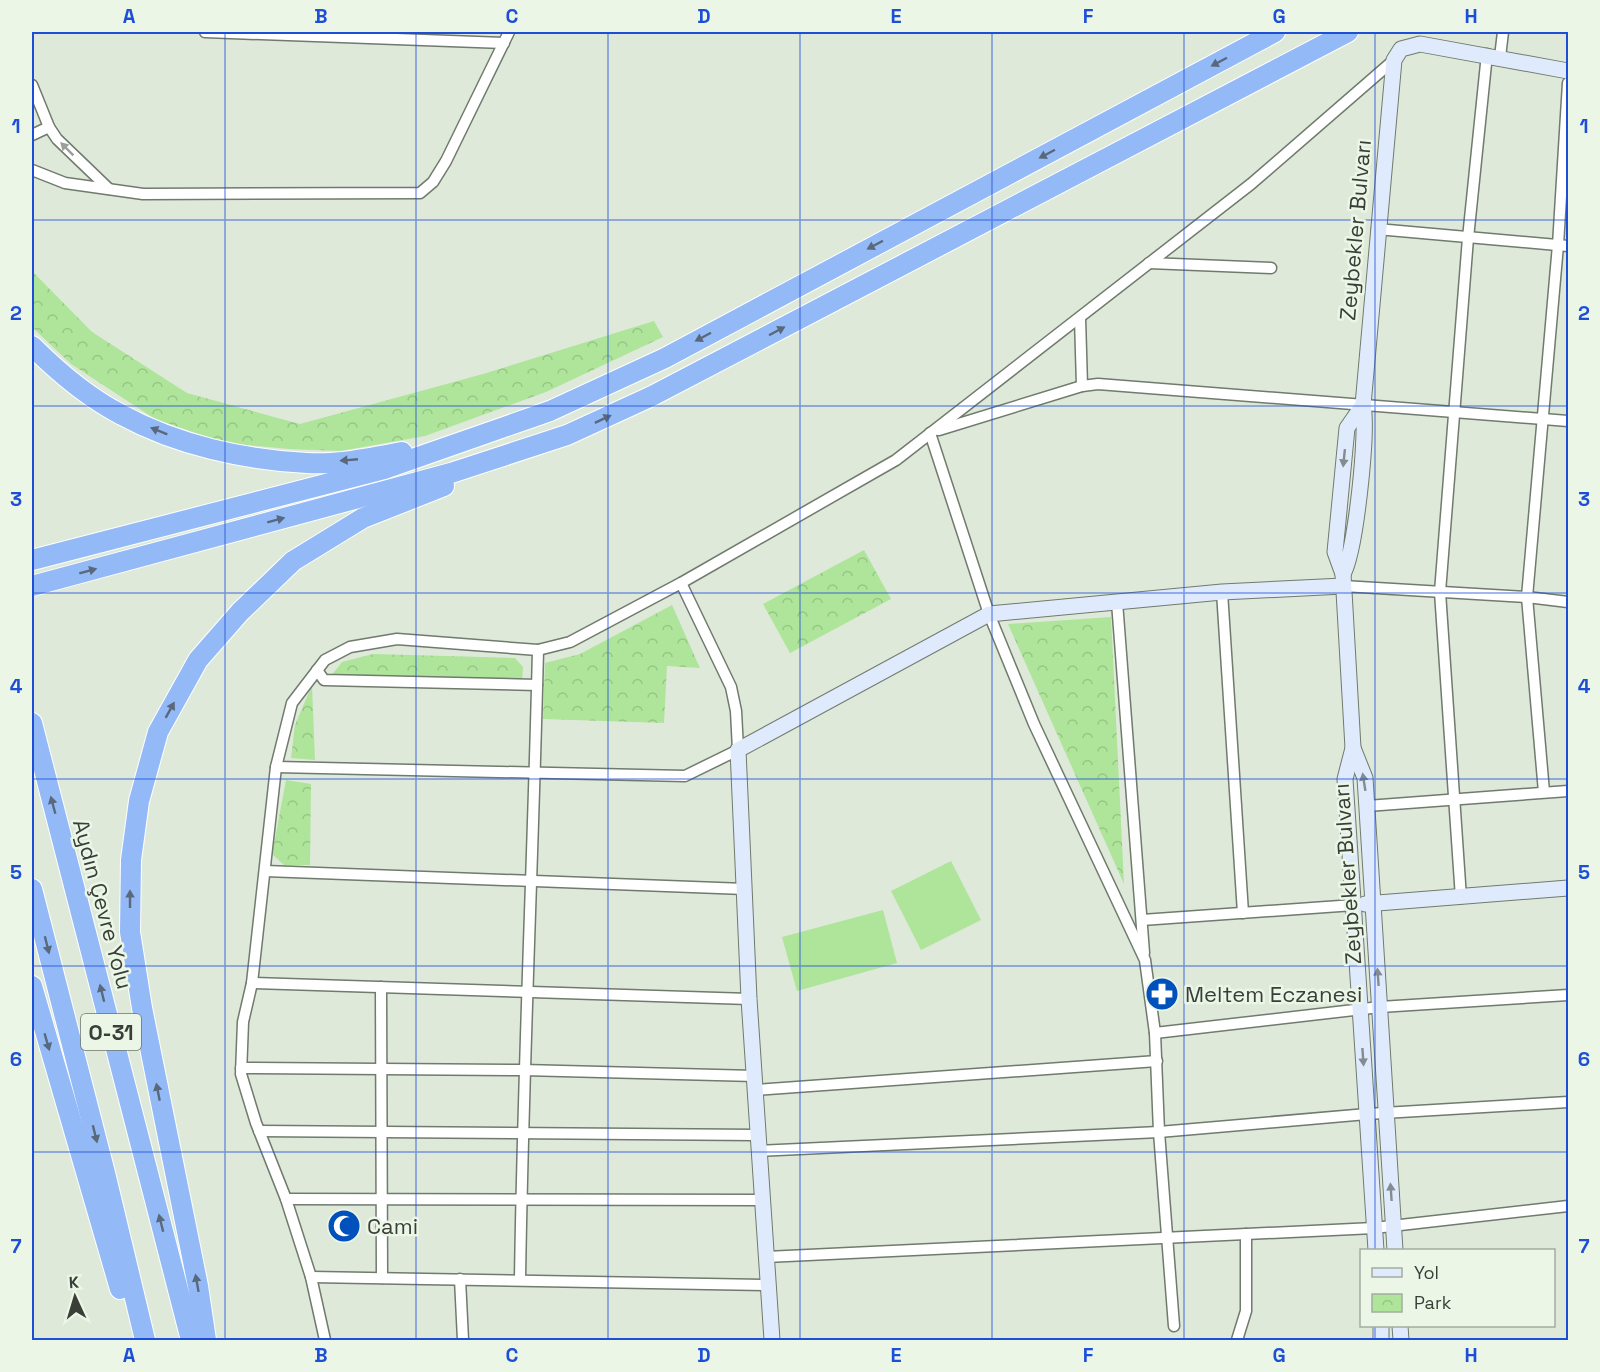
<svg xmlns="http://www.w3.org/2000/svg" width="1600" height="1372" viewBox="0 0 1600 1372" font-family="'Space Grotesk',sans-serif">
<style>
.grass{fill:#aee59a}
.park{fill:url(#park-crowns)}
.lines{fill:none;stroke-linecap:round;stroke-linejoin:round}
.street-casing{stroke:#707a6d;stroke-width:13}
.secondary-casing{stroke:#707a6d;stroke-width:17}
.highway-casing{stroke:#fff;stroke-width:22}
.street{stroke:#fff;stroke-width:10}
.secondary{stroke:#dfeafd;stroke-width:15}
.highway{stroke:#93baf7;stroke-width:20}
.oneway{fill:#59697b}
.oneway2{fill:#9c9e9c}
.oneway3{fill:#848b91}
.grid{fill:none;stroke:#1d4ed8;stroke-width:1.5;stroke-opacity:0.55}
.labels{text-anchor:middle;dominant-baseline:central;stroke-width:5;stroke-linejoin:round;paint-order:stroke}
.shield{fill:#ebf6e7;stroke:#6f756c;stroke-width:1.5}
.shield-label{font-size:21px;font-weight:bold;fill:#3a3e38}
.street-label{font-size:22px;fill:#3a3e38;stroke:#ebf6e7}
.poi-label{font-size:22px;fill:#3a3e38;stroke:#ebf6e7;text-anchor:start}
.neatline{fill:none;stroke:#1d4ed8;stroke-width:2}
.grid-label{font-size:20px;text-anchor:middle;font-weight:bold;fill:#1d4ed8}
</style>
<defs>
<pattern id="park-crowns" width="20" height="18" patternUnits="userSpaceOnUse" patternTransform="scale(1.5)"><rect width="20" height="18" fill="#aee59a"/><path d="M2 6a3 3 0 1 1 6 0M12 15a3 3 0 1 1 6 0" fill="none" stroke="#96c685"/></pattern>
</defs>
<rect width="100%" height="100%" fill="#dee9da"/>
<g class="grass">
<polygon points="951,861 981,920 921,950 891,891"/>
<polygon points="883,910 897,963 797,991 782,937"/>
</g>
<g class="park">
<polygon points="32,271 92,332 187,393 300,424 483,374 654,321 663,337 546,392 425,436 341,451 290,449 224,443 155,419 71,364 32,327"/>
<polygon points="864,550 891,599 790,653 763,604"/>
<polygon points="672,605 700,668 667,666 664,723 543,719 545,663 580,654"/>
<polygon points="1111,617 1124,884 1008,624"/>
<polygon points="373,654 515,658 523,667 522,683 331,676 342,662"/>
<polygon points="312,685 315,760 291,758 295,725"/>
<polygon points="286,780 311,784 310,865 284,865 272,854"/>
</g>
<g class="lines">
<g class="street-casing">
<g id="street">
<polyline points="205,32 504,43"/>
<polyline points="1500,57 1503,32"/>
<polyline points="32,85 49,127 57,139 109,189"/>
<polyline points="32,135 49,127"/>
<polyline points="32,170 65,183 143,194 420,193 433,182 446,161 509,32"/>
<polyline points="1377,229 1568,246"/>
<polyline points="1149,263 1271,268"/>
<polyline points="1080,318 1082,386"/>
<polyline points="939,430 1082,386 1098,384 1568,421"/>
<polyline points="930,433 989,614 1034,724 1145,960 1155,1033 1159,1132 1174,1326"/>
<polyline points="1343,586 1527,597 1568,602"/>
<polyline points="1222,592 1243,913"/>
<polyline points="1117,602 1144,953"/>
<polyline points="317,670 324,680 537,685"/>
<polyline points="276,767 685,776 738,750 736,711 731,687 681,583"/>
<polyline points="1544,792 1527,597 1558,245 1568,83"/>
<polyline points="1367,806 1568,791"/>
<polyline points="265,871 745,889"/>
<polyline points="1461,898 1440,592 1468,238 1487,54"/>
<polyline points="1142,920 1354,905"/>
<polyline points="252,983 749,999"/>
<polyline points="381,987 382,1278"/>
<polyline points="1155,1033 1380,1007 1568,995"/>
<polyline points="241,1068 523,1070 755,1076"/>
<polyline points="756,1090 1157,1061"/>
<polyline points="259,1131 757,1135"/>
<polyline points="759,1151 1159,1132 1367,1114 1568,1102"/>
<polyline points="286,1199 762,1200"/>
<polyline points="766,1257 1374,1228 1568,1206"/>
<polyline points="311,1277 768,1285"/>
<polyline points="460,1279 463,1340"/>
<path d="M520,1280C523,1070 533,860 538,650"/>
<polyline points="325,1340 311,1277 286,1199 256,1123 241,1074 243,1022 252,983 276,767 292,703 325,660 350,647 397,639 538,650 570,642 681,583 896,460 1251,184 1394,60"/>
<polyline points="1237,1340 1246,1311 1246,1234"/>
</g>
</g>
<g class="secondary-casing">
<g id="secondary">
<polyline points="1363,405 1347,428 1335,552 1343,574 1353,748 1345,779 1376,1250"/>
<path d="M1343,574C1356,550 1368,432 1363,405L1394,60L1401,49L1420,44L1568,71"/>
<polyline points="1353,748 1365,778 1395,1250"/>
<polyline points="1365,904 1568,888"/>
<polyline points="1381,1326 1381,1340"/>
<polyline points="1400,1326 1401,1340"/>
<polyline points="772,1340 749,999 738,750 989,614 1222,592 1343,586"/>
</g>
</g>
<g class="highway-casing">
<g id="highway">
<path d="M32,346C58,372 89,398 122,415C177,445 245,460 307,463C337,465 371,458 402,452"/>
<polyline points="32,560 384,469 550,411 665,358 1275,32"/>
<polyline points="32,586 451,473 567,435 652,396 1348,32"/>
<polyline points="32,723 191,1340"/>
<polyline points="32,889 105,1173 145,1340"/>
<polyline points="32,986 120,1289"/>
<polyline points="206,1340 198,1286 142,1008 130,932 131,860 139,801 158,732 198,660 240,612 293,561 363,518 444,486"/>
</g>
</g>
<use href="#street" class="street"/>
<use href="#secondary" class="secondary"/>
<use href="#highway" class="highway"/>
</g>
<defs><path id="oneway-solid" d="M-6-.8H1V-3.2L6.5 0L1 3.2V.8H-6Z" transform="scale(1.5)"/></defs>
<g class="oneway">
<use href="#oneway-solid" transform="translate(1219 62) rotate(152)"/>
<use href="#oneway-solid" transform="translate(1047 154) rotate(152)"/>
<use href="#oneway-solid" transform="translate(875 245) rotate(152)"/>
<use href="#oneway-solid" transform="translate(777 331) rotate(-28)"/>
<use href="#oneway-solid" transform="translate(703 337) rotate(152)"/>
<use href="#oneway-solid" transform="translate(603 419) rotate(-25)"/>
<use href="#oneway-solid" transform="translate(159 431) rotate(-158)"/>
<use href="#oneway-solid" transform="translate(349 460) rotate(175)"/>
<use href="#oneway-solid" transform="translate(276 520) rotate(-15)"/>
<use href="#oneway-solid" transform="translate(88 571) rotate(-15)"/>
<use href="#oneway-solid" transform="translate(170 710) rotate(-61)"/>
<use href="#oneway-solid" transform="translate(53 805) rotate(-105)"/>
<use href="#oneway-solid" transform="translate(130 899) rotate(-90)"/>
<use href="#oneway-solid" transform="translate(47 945) rotate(76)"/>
<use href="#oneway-solid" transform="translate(102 993) rotate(-104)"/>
<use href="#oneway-solid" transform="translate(47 1042) rotate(74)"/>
<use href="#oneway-solid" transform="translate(158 1092) rotate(-101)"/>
<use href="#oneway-solid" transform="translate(95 1134) rotate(76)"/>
<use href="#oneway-solid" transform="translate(161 1223) rotate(-104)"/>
<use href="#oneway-solid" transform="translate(197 1283) rotate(-100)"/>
</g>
<use class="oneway2" href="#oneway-solid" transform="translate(67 149) rotate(-135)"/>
<g class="oneway3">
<use href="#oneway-solid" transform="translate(1344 458) rotate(96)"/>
<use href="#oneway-solid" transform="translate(1364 782) rotate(-99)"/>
<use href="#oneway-solid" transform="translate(1378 977) rotate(-94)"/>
<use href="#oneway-solid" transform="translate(1363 1057) rotate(86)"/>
<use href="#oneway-solid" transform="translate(1391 1192) rotate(-94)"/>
</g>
<path class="grid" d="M225,32V1340M416,32V1340M608,32V1340M800,32V1340M992,32V1340M1184,32V1340M1375,32V1250M32,220H1568M32,406H1568M32,593H1568M32,779H1568M32,966H1568M32,1152H1568M1375,1326V1340"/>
<defs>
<g id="pharmacy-disc" transform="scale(1.725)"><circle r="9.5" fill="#0051bb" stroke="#ebf6e7"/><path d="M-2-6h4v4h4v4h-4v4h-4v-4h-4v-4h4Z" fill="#fff"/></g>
<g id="mosque-disc" transform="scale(1.725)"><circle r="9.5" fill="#0051bb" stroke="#ebf6e7"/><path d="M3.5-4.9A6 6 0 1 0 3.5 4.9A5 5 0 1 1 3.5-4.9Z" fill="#fff"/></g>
</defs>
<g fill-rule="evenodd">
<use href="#pharmacy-disc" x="1162" y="994"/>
<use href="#mosque-disc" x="344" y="1226"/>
</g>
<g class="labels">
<rect class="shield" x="81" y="1014" width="60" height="36" rx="4.5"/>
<g class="shield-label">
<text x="111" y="1032">O-31</text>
</g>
<g class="street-label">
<text transform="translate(1355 230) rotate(-85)">Zeybekler Bulvarı</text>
<text transform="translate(1347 874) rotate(-94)">Zeybekler Bulvarı</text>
<text transform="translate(103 904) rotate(75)">Aydın Çevre Yolu</text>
</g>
<g class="poi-label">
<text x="1185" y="994">Meltem Eczanesi</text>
<text x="367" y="1226">Cami</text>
</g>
</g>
<rect width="1600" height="1372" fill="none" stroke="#ebf6e7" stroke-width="66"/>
<rect x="1360" y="1249" width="195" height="78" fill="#ebf6e7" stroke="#a4aca1" stroke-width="1.5"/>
<rect x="1372" y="1268" width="30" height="9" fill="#dfeafd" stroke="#a4aca1" stroke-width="1.5"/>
<text x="1414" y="1279" font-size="18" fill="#3a3e38">Yol</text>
<rect x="1372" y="1294" width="30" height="18" fill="url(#park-crowns)" stroke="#a4aca1" stroke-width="1.5"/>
<text x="1414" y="1309" font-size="18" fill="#3a3e38">Park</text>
<g transform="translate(75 1297) rotate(356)" stroke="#ebf6e7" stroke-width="4.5" paint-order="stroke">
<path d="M0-4.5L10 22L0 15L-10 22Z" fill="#3a3e38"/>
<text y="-9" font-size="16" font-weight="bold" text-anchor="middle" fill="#3a3e38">K</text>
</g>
<rect x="33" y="33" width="1534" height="1306" class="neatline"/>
<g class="grid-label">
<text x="129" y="23">A</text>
<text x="321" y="23">B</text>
<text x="512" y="23">C</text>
<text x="704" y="23">D</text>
<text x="896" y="23">E</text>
<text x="1088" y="23">F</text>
<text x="1279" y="23">G</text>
<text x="1471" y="23">H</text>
<text x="16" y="133">1</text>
<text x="1584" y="133">1</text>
<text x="16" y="320">2</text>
<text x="1584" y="320">2</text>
<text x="16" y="506">3</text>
<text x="1584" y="506">3</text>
<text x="16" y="693">4</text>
<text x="1584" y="693">4</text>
<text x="16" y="879">5</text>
<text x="1584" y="879">5</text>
<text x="16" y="1066">6</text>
<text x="1584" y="1066">6</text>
<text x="16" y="1253">7</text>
<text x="1584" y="1253">7</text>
<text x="129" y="1362">A</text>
<text x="321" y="1362">B</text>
<text x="512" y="1362">C</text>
<text x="704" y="1362">D</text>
<text x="896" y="1362">E</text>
<text x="1088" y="1362">F</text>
<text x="1279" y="1362">G</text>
<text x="1471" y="1362">H</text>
</g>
</svg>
